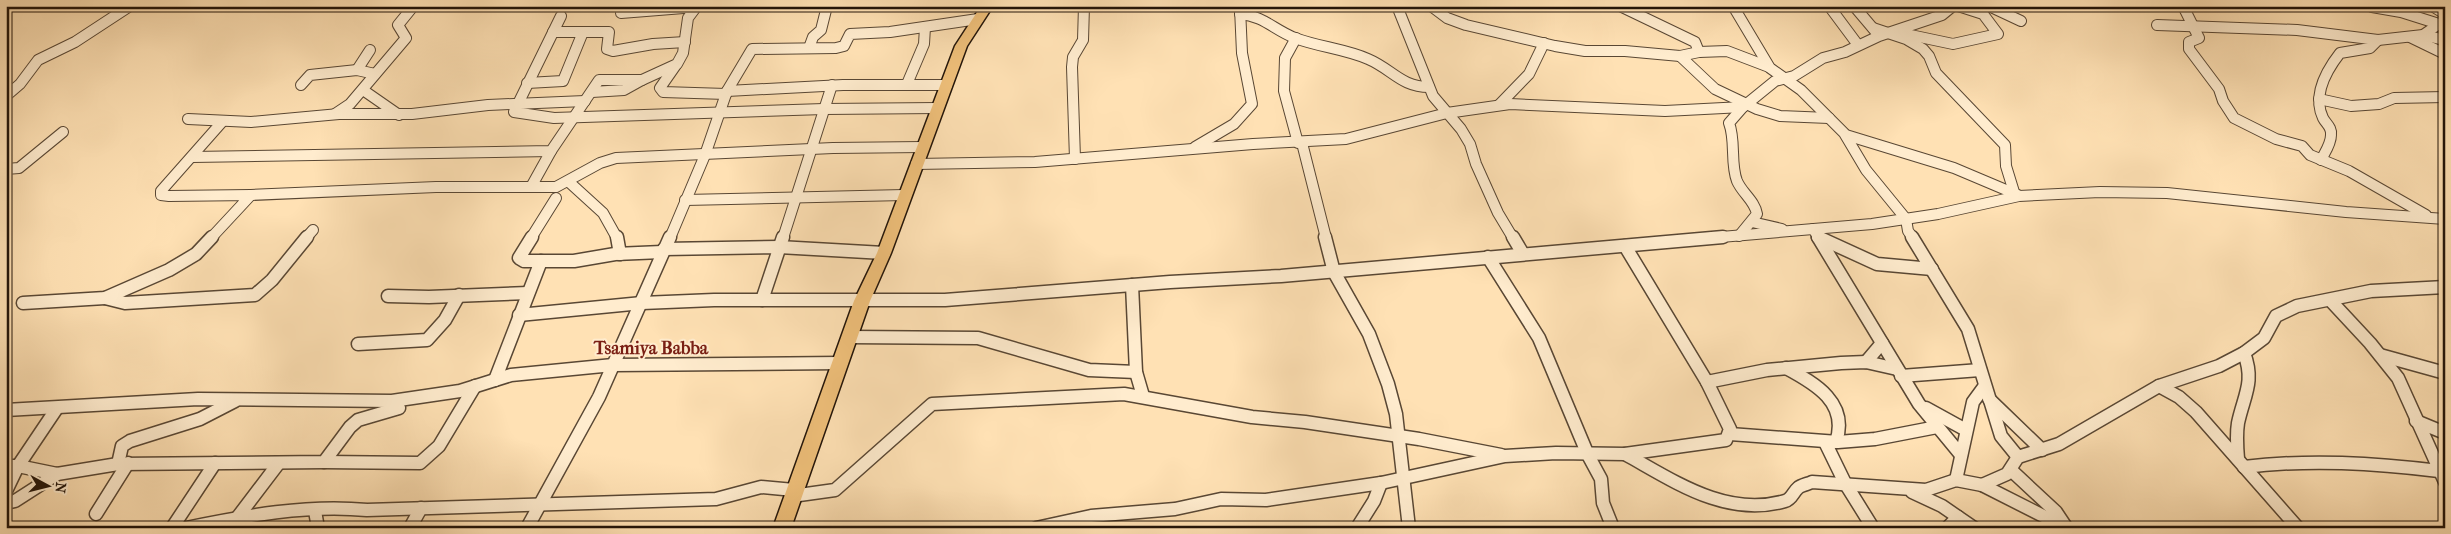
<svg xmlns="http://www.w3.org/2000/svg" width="2451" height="534" viewBox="0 0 2451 534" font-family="'IM FELL French Canon',serif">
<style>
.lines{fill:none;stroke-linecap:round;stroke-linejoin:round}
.minor-far1-casing{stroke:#594734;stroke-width:12}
.minor-casing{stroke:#594734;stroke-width:15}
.major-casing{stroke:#221409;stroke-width:3}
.minor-far1{stroke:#ffecce;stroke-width:10}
.minor{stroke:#ffecce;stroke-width:12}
.major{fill:#f0c07a;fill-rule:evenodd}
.labels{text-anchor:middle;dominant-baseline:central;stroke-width:4;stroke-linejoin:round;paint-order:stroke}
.quarter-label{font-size:18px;font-weight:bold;fill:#7a1f14;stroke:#ffecce}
</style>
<rect width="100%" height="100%" fill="#ffe1b4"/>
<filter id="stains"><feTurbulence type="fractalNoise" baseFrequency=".004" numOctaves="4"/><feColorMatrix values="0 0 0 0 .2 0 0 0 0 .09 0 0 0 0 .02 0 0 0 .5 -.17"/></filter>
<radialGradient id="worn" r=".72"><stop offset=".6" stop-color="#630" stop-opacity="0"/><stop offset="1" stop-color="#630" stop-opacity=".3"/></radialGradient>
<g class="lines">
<g class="minor-far1-casing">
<g id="minor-far1">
<polyline points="1397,6 1433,96 1461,129 1470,144 1476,164 1498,213 1513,238"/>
<polyline points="1431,6 1447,18 1466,25 1555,46 1585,51 1625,51 1680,56 1699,52 1727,51 1769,67"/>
<polyline points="1620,6 1695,42 1699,52"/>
<polyline points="1733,6 1770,68 1801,90 1844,133 1866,170 1906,219 1908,231 1913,238"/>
<polyline points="1829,6 1858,45"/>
<polyline points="1854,6 1876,32"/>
<polyline points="1989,6 2021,21"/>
<polyline points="2183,6 2199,38 2189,42 2189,49 2219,89 2223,101 2234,118 2276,139 2302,146 2310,155 2349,171 2426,215"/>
<polyline points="2432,6 2445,14"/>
<polyline points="2372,7 2401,12 2439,24"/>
<polyline points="621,13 696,7"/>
<path d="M1240,14C1264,16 1274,30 1295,38C1319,47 1345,49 1368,59C1392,69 1401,87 1429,87"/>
<polyline points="561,16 514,112 554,118 824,109 938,108"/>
<polyline points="2157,25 2297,30 2378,40 2423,35 2439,24 2445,23"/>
<polyline points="1873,28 1906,39 1923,49 1929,56 1936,73 2005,145 2006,166 2014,192"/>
<polyline points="553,32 583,32"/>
<polyline points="1901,33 1953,44 1998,34 1983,14 1958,6"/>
<polyline points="2423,35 2445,40"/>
<polyline points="2410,37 2445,54"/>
<polyline points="1296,38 1285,58 1284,91 1298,143"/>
<polyline points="809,48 813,37 821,30 827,6"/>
<polyline points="1680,56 1715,89 1757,109 1780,116 1829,118"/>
<polyline points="676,65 660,88 663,92 726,94"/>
<polyline points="357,70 370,50"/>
<polyline points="527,83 563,81 583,32 609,32 607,49 613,51 653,44 685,42"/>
<polyline points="907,84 924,44 925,27"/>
<polyline points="301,85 310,75 357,70 375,74"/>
<polyline points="363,90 399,115"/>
<polyline points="727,91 843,85 947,85"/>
<polyline points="592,92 624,90 642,80"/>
<polyline points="6,96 20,84 38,60 75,42 130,6"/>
<polyline points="2319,99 2351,106 2379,104 2394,98 2445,97"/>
<polyline points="1499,105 1529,74 1544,43"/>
<polyline points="335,114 350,104 406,38 398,25 411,9"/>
<polyline points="188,119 251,122 339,114 412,114 488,105 585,101"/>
<polyline points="1846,135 1954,168 2018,195"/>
<polyline points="1302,143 1326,238"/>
<polyline points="1195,147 1234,124 1252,104 1242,53 1240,8"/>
<polyline points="192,157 551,151 599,80 642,80 677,64 683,53 688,18 697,6"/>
<polyline points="1075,159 1072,67 1073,57 1083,40 1084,6"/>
<path d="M2321,160C2325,152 2331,144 2331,135C2332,127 2326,124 2323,118C2312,95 2326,71 2340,53L2370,48L2378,40"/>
<polyline points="916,164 1035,162 1253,144 1346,139 1447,113 1510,104 1665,111 1743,107"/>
<polyline points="6,169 19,168 63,132"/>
<polyline points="569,182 603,213 617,238"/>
<polyline points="531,187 551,151"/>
<polyline points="251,195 436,187 556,187 600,163 616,158 833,148 922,147"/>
<polyline points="685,200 904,195"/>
<polyline points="1752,222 1782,229"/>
<polyline points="1813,229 1819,238"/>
<path d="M1739,236L1757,214C1755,201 1742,193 1737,181C1730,163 1736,141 1729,123L1743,107L1775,81L1794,76L1823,58L1845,52L1879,36L1942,15L1953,6"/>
<polyline points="1818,237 1821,238"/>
<polyline points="211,238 251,195 169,196 161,195 161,191 222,122"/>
<polyline points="306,238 313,230"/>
<polyline points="531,238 556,198"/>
<polyline points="670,238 705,155 727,91 752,49 836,48 844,46 850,34 890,32 978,19"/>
<polyline points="783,238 832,85"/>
<polyline points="1709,238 1872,224 1938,214 2019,196 2100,192 2167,193 2346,212 2445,219"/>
</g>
</g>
<g class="minor-casing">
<g id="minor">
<polyline points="532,237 519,258 524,261 574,261 615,254 662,252"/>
<polyline points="617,237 620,254"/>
<polyline points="1325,237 1334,272 1369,334 1388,384 1396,414 1409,528"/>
<polyline points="1513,237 1523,254"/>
<polyline points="1818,237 1919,404 1961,455"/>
<polyline points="1818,237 1877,264 1932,269"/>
<polyline points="1912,237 1968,329 2001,436 2018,457"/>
<polyline points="664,249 779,247 884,253"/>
<polyline points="1488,257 1539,338 1588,455 1601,479 1603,503 1613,528"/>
<polyline points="1132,285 1136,372 1143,396"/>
<polyline points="388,296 429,297 528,293"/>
<polyline points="105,298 125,303 255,295 272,280 307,237"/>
<polyline points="762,300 783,237"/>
<polyline points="2330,300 2370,343 2398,378 2445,482"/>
<polyline points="23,303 105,298 169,270 196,254 212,237"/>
<polyline points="519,315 642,303 714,300 945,300 1170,282 1281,276 1723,237"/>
<polyline points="850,337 978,338 1089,370 1136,372"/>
<polyline points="358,344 427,340 445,320 459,295"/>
<polyline points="2380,355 2445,373"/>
<polyline points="1866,362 1882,343"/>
<path d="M1786,368C1816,384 1849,403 1836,442"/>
<polyline points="1901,376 1980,370"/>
<polyline points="495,380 541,261"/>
<polyline points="1707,382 1767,370 1841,363 1866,362 1897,369"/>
<polyline points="2159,386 2179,397 2196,412 2298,528"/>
<polyline points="1989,399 2042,450"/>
<polyline points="1926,408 1966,430"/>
<polyline points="6,410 198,399 392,401 460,391 511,375 613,365 841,363"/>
<polyline points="2416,421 2445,433"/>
<polyline points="1730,434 1838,442 1875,439 1937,427"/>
<polyline points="1825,442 1845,483 1873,528"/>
<path d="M1625,454C1674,481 1726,518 1785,501C1792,499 1793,492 1798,488C1801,485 1808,484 1812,482L1926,490L1956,480L1982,485L2067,528"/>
<path d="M2238,459C2237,447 2236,435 2238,423C2244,395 2255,382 2244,353"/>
<polyline points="324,462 420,463 439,446 475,386"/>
<polyline points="118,464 122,446 130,441 200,419 235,401"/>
<polyline points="6,466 18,466 57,474 118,464 324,462 350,427 358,420 399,408"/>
<path d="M2244,467C2310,459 2374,463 2439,471"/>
<polyline points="2012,471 2056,512 2066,527"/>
<polyline points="1956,480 1973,402 1984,387"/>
<polyline points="1982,485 2007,474 2018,457 2059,444 2159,386 2219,366 2244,353 2264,338 2276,316 2297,306 2371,291 2445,287"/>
<polyline points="6,491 18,466 57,408"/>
<polyline points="1912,492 1942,506 1974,528"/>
<polyline points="792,496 835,490 932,404 1124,394 1252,417 1305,422 1419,439 1501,455"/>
<polyline points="6,503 15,501 57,474"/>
<polyline points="315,511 318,528"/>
<polyline points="96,514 128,463"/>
<polyline points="237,518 278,464"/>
<polyline points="172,528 215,463"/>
<path d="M186,528C245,516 307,504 367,510L716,499L761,487L794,490"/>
<polyline points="410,528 421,508"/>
<polyline points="527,528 599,397 670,237"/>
<polyline points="1036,528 1091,516 1175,509 1221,499 1266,500 1381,483 1505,456 1556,453 1625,454 1726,440 1730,429 1707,382 1625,246"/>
<polyline points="1357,528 1374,501 1381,483"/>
<polyline points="1947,528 1958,517"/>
</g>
</g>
<g class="major-casing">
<polygon id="major" points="981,6 993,6 967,46 891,253 870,301 791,528 773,528 854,301 877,253 955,46"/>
</g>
<use href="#minor-far1" class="minor-far1"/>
<use href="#minor" class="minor"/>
<use href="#major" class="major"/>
</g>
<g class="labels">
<g class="quarter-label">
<text x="651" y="348">Tsamiya Babba</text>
</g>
</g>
<rect width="2451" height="534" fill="none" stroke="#ffe1b4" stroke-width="25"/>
<rect x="8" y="8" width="2436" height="519" fill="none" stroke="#221409" stroke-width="2.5"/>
<rect x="12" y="12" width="2426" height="509" fill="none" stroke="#221409"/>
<g transform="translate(48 486) rotate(97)" stroke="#ffecce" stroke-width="4" paint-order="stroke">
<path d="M0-4L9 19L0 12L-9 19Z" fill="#221409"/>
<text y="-8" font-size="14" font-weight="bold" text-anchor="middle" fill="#221409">N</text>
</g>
<rect width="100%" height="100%" filter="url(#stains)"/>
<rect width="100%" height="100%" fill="url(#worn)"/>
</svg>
